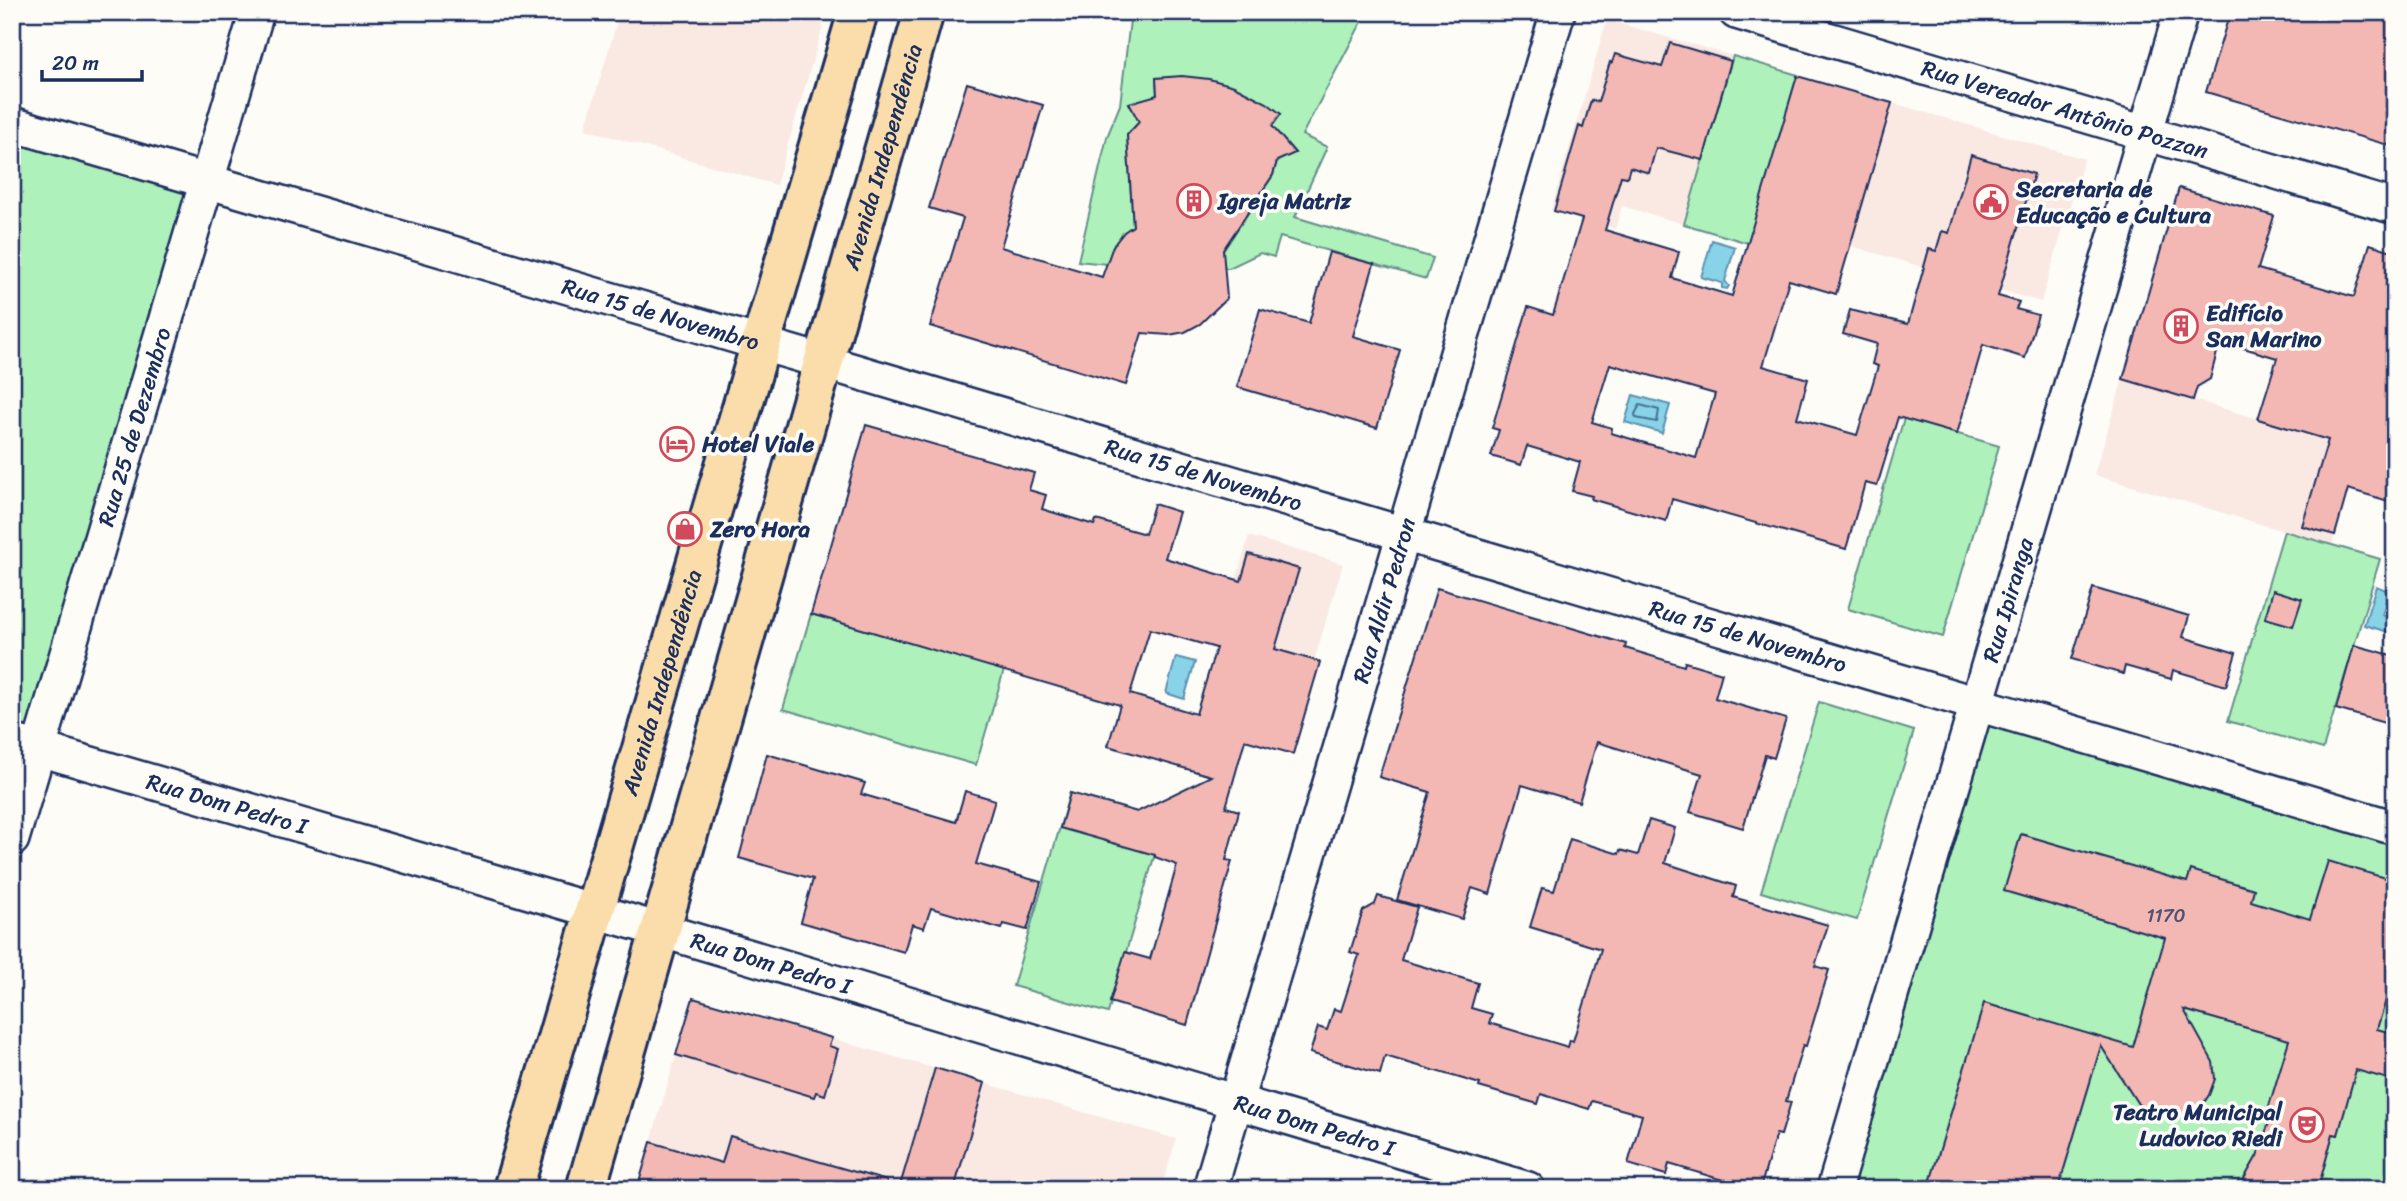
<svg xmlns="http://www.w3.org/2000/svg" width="2407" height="1201" viewBox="0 0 2407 1201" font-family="Sriracha,sans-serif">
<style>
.built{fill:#fae8e3}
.green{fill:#aff1ba;stroke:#65908c;stroke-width:2}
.water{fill:#88d3e8;stroke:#5c91b1;stroke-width:2}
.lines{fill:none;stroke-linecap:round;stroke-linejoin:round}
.shore{stroke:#477195;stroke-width:2}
.building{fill:#f4b8b4;stroke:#1b2f5e;stroke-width:2;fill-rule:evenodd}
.minor-casing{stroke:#1b2f5e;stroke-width:38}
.major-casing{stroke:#1b2f5e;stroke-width:44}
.minor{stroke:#fdfcf7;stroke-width:33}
.major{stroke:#faddab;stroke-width:38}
.labels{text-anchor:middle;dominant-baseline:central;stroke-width:7;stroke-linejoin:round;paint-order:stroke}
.number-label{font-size:19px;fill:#515174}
.street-label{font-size:23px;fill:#1b2f5e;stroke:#fdfcf7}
.poi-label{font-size:23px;font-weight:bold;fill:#1b2f5e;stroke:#fdfcf7;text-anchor:start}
</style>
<rect width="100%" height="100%" fill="#fdfcf7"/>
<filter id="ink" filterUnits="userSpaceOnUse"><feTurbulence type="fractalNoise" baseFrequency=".0143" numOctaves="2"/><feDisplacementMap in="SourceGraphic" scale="14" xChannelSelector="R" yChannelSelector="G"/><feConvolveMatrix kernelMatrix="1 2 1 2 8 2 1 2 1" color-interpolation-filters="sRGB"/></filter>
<g filter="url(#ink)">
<g class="built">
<polygon points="620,12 827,12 776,185 585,129"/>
<polygon points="1607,20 1733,56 1684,224 1622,206 1615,229 1551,210"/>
<polygon points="1798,75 2084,159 2041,302 1851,246 1836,294 1741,266"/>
<polygon points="2123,379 2360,449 2332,545 2094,475"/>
<polygon points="1249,536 1343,564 1314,661 1193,725"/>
<polygon points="693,998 1176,1139 1161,1189 637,1189"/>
</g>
<g class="green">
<path d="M1131,12H1367L1302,135L1327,147L1295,217L1433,258L1426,279L1280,237L1274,257L1260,253L1229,268H1225L1221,254L1273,175L1277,161L1295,153L1271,128L1281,114C1244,86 1202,75 1156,78L1157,96L1129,103L1139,122L1127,135L1133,226C1119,236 1112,247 1107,264L1078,261L1107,137L1120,105Z"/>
<polygon points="1733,56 1798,75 1748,243 1684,224"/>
<polygon points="12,124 207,182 39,749 12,741"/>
<polygon points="1904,418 1999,446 1943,637 1848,609"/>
<polygon points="2284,531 2380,559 2323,749 2228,721"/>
<polygon points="811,614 1004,670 976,765 783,709"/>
<polygon points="1819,702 1914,731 1857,920 1761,892"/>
<polygon points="1977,705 2395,828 2395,1189 1834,1189"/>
<polygon points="1070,793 1165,820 1108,1013 1013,986"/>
</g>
<g class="water">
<polygon points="1712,240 1735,247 1725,281 1729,286 1727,289 1722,288 1722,283 1701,277"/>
<polygon points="1633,395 1670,405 1662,433 1625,422"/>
<polygon points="2376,586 2389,591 2382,615 2395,619 2392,633 2364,625"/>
<polygon points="1176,657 1195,662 1184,699 1166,693"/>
</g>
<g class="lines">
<polygon class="shore" points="1640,405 1659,410 1657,422 1636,418 1635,414"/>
</g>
<g class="building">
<polygon points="2230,12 2395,12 2395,147 2206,92"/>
<path d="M1670,43L1731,61L1703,160L1656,148L1649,173L1630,167L1627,177L1621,176L1605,230L1679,252L1672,278L1732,296L1797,76L1892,103L1836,294L1789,280L1763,366L1808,379L1797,418L1857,435L1878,366L1872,364L1877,344L1843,334L1850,310L1908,324L1929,249L1936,251L1942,231L1949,233L1971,155L2034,174L1998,296L2019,302L2016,309L2038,315L2025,358L1983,345L1957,434L1898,417L1877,486L1865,483L1846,549L1672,499L1666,521L1591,499L1592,496L1572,491L1580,462L1527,446L1521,465L1491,456L1499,430L1492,428L1528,307L1553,315L1582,219L1554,211L1579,126L1583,128L1591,100L1598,102L1610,62L1612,63L1615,54L1662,67ZM1610,364L1715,394L1696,458L1611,433L1612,428L1592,422Z"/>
<polygon points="1182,76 1209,79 1234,86 1267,103 1281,114 1272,126 1295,153 1277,161 1273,175 1223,250 1227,298 1200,324 1185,332 1169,335 1142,333 1126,385 930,326 963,218 929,208 967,83 1043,105 1001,247 1102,277 1113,246 1124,232 1133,226 1127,135 1139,122 1129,103 1157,95 1156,78"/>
<polygon points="2179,188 2274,216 2258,269 2354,297 2370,244 2395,252 2395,503 2348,489 2335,535 2302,526 2328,440 2258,419 2277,358 2220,341 2210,379 2197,387 2193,400 2123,379"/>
<polygon points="1329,252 1374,264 1353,336 1400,350 1377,428 1237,387 1260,309 1309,323"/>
<path d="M866,425L1034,473L1029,490L1046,495L1042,509L1094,525L1096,520L1145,534L1154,504L1179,512L1165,558L1241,581L1249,554L1299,569L1275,649L1320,662L1293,754L1245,740L1226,807L1239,811L1226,860L1232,861L1187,1025L1110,1002L1125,952L1150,959L1177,865L1155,857V855L1060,828L1070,793L1137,812L1211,776L1108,746L1120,705L811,614ZM1150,629L1216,648L1196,714L1130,694Z"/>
<polygon points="1437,588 1626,644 1625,648 1684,666 1685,662 1722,673 1715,698 1786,719 1774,758 1765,755 1743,828 1690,812 1702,774 1597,742 1579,802 1522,785 1490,894 1472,888 1462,919 1397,900 1430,792 1379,777"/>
<polygon points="2093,588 2189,616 2183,637 2236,653 2226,686 2173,670 2171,679 2125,666 2123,674 2072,659"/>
<polygon points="2273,590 2302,599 2293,626 2265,618"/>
<polygon points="2354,645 2395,656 2395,726 2336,709"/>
<polygon points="767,754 865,783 861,794 956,822 965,791 995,800 976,864 1041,882 1027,930 1004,924 1002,929 931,908 924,928 912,924 904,952 801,922 813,879 739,858"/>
<polygon points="1649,820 1675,828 1665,863 1736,886 1733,897 1828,925 1815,966 1829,970 1806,1046 1803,1045 1786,1101 1791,1102 1781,1135 1776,1134 1760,1189 1753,1189 1669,1164 1666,1175 1628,1164 1642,1115 1592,1101 1589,1109 1541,1094 1538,1104 1479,1087 1480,1084 1385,1056 1380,1074 1310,1053 1318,1027 1327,1030 1334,1009 1341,1011 1359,955 1350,952 1363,911 1375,904 1378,896 1417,907 1401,960 1478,983 1471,1008 1492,1014 1489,1023 1568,1047 1570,1040 1573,1041 1601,949 1530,927 1542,888 1554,891 1570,839 1619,854 1620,850 1638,855"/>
<polygon points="2021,834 2187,882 2191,870 2254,889 2251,901 2310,919 2328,861 2395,881 2395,971 2377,1029 2395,1034 2395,1081 2356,1070 2338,1135 2333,1134 2318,1189 2238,1189 2257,1156 2271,1117 2266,1116 2289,1040 2184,1010 2213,1062 2215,1079 2209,1095 2201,1107 2189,1115 2176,1119 2161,1118 2148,1113 2138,1104 2101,1046 2058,1189 1928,1189 1984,1003 2133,1047 2165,938 2004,891"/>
<polygon points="693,998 832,1038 829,1046 838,1049 825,1095 816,1092 814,1097 676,1055"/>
<polygon points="935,1068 985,1083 954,1189 899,1189"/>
<polygon points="730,1136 887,1181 886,1189 637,1189 651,1142 722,1163"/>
</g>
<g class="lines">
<g class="minor-casing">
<g id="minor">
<path id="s1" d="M1736,12L2395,207"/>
<path id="s2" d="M12,124L824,362L2395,828"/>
<path id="s3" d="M12,741L660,930L1528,1189"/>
<path id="s4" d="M12,839L257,12"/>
<path id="s5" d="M1210,1189L1558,12"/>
<path id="s6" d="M1834,1189L2181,12"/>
</g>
</g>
<g class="major-casing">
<g id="major">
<path id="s7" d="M513,1189L858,12"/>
<path id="s8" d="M586,1189L924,12"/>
</g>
</g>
<use href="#minor" class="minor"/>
<use href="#major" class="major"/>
</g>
</g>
<defs>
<g id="building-ring" transform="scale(1.75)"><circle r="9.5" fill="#fdfcf7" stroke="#d1495b" stroke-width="1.5"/><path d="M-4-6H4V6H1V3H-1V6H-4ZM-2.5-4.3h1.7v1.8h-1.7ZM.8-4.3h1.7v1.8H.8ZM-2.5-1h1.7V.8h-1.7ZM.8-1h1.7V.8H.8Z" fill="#d1495b"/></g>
<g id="civic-ring" transform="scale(1.75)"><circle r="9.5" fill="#fdfcf7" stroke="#d1495b" stroke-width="1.5"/><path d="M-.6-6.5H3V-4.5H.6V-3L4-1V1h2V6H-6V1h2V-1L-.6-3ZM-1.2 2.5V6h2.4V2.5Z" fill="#d1495b"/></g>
<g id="hotel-ring" transform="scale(1.75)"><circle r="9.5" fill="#fdfcf7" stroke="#d1495b" stroke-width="1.5"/><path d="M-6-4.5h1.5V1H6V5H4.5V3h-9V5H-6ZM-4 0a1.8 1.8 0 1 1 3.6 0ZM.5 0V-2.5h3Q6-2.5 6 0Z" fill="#d1495b"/></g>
<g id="shop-ring" transform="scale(1.75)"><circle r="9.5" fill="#fdfcf7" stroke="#d1495b" stroke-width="1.5"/><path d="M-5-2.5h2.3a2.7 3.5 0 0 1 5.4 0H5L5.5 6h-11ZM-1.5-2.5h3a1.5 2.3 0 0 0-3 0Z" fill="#d1495b"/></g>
<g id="theatre-ring" transform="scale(1.75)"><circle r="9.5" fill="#fdfcf7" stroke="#d1495b" stroke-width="1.5"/><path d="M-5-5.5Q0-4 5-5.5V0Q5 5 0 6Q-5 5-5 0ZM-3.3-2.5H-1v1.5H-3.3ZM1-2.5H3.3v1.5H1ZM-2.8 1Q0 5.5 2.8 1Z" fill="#d1495b"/></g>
</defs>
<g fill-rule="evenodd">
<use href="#building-ring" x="1194" y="201"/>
<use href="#civic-ring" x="1991" y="202"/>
<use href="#building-ring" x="2181" y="326"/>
<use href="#hotel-ring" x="677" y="444"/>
<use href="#shop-ring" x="685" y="529"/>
<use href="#theatre-ring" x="2307" y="1125"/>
</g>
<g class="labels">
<g class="number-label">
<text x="2166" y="915">1170</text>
</g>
<g class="street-label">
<text stroke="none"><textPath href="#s1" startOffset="343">Rua Vereador Antônio Pozzan</textPath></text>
<text stroke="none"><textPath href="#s8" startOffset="1074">Avenida Independência</textPath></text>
<text stroke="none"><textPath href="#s2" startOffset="676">Rua 15 de Novembro</textPath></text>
<text stroke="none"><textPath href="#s4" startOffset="430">Rua 25 de Dezembro</textPath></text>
<text stroke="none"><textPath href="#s2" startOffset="1242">Rua 15 de Novembro</textPath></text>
<text stroke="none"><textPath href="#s5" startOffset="614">Rua Aldir Pedron</textPath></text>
<text stroke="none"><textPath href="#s6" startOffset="614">Rua Ipiranga</textPath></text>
<text stroke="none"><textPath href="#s2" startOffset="1810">Rua 15 de Novembro</textPath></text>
<text stroke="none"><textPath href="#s7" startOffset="528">Avenida Independência</textPath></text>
<text stroke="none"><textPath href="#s3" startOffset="224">Rua Dom Pedro I</textPath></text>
<text stroke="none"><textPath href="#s3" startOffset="791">Rua Dom Pedro I</textPath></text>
<text stroke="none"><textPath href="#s3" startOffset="1358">Rua Dom Pedro I</textPath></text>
</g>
<g class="poi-label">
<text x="2016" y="189">Secretaria de<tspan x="2016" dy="26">Educação e Cultura</tspan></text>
<text x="1218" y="201">Igreja Matriz</text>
<text x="2206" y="313">Edifício<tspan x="2206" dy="26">San Marino</tspan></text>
<text x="702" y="444">Hotel Viale</text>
<text x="710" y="529">Zero Hora</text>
<text x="2282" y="1112" text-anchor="end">Teatro Municipal<tspan x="2282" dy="26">Ludovico Riedi</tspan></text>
</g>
</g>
<rect width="2407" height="1201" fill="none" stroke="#fdfcf7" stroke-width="42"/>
<rect x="21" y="21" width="2365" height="1159" fill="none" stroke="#1b2f5e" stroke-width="2.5" filter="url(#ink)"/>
<path d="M42 70v10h100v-10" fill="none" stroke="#1b2f5e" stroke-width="3.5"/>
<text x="52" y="70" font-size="21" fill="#1b2f5e" stroke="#fdfcf7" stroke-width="5" paint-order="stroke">20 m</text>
</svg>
